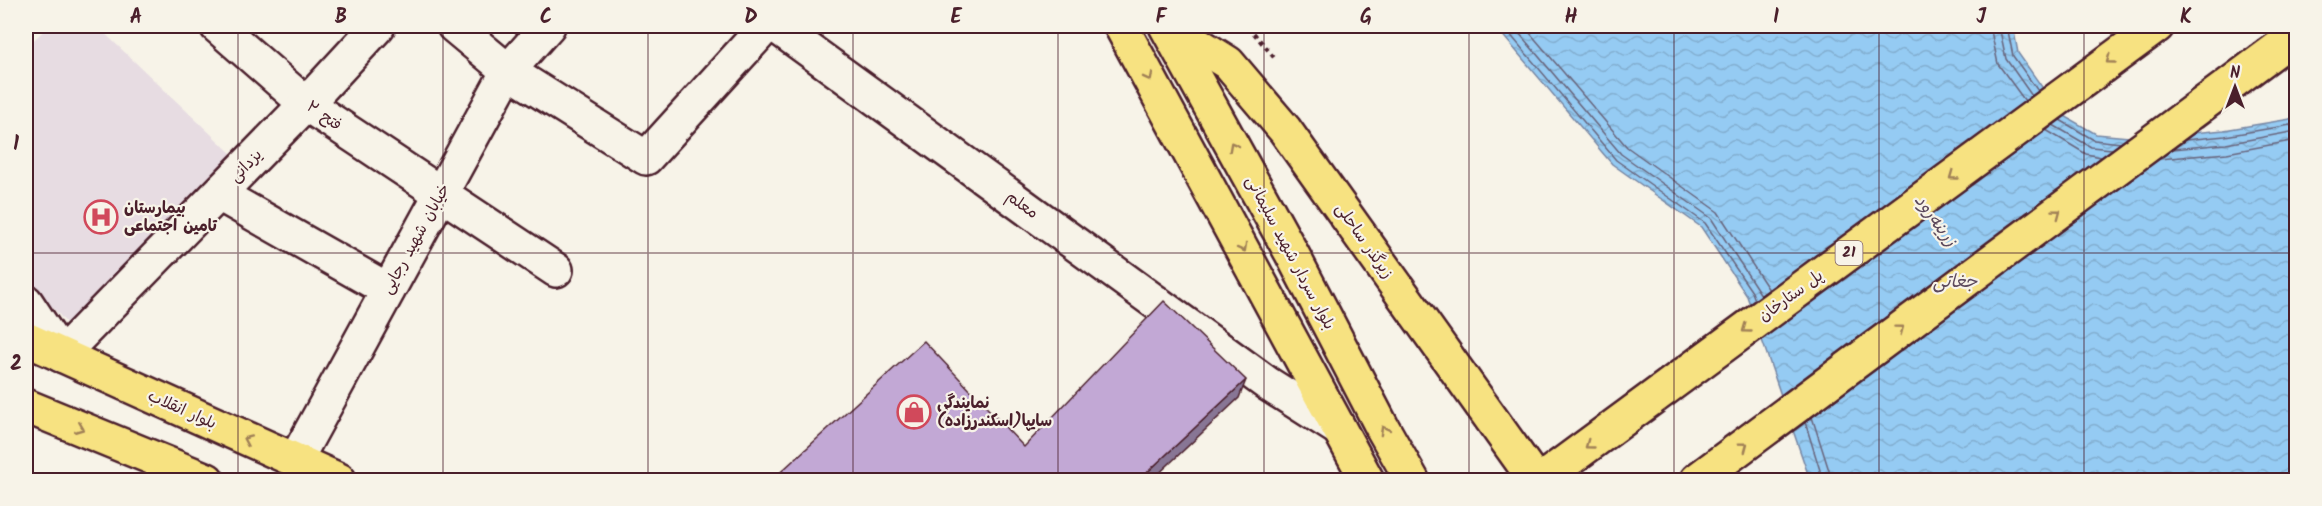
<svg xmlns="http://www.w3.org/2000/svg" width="2322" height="506" viewBox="0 0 2322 506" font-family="Kalam,'Playpen Sans Arabic',sans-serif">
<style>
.built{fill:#e7dce2}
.water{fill:url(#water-waves);stroke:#7786a3;stroke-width:1.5}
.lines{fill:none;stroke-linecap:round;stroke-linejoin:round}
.shore{stroke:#68647b;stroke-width:1.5}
.minor-casing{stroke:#4a1f2b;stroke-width:38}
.major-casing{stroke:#4a1f2b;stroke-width:38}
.highway-casing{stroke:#4a1f2b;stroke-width:38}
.path{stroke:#4a1f2b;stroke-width:4;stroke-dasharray:4.5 4.5;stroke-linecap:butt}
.minor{stroke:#f7f3e8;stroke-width:33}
.major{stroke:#f7e281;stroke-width:33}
.highway{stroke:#f7e281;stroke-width:33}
.shaded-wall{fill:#887695;stroke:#4a1f2b;stroke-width:1.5}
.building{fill:#c2a8d5;stroke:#4a1f2b;stroke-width:1.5}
.oneway{stroke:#a08056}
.grid{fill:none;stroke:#4a1f2b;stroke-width:1.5;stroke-opacity:0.55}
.labels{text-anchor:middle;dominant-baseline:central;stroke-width:4.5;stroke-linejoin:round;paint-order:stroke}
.shield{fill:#f7f3e8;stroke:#7e5f64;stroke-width:1.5}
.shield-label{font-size:15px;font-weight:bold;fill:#4a1f2b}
.street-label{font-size:16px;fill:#4a1f2b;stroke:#f7f3e8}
.poi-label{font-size:16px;font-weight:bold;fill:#4a1f2b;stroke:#f7f3e8;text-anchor:start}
.water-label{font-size:18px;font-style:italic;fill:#5d4a5d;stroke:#f7f3e8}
.neatline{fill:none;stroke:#4a1f2b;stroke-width:2}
.grid-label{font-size:20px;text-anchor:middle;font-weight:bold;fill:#4a1f2b}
</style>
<defs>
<pattern id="water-waves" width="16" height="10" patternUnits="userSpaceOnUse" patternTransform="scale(1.5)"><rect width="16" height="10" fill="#95cbf3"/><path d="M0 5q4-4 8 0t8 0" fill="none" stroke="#82aed0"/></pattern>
</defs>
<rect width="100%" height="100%" fill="#f7f3e8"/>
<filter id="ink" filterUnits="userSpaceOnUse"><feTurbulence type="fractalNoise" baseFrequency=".0167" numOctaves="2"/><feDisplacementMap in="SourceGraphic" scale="12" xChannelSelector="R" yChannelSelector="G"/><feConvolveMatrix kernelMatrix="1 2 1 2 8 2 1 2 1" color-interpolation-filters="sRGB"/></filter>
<g filter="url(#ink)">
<polygon class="built" points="49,26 97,26 235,157 70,327 26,278 26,47"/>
<polygon class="water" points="1495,26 2013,26 2018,53 2061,114 2096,134 2140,138 2224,130 2296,118 2296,480 1810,480 1747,296 1701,227 1612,164"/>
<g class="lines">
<g class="shore">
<polyline points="1503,26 1616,160 1705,223 1752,292 1755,300"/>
<polyline points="1513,26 1621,154 1711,218 1761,295"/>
<polyline points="1524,26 1627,147 1718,212 1769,290"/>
<polyline points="1990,26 1998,64 2025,101"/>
<polyline points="1999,26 2006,59 2032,96"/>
<polyline points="2007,26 2013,56 2038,91"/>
<polyline points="2060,120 2094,140 2121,143"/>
<polyline points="2053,125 2091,147 2112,149"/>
<polyline points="2046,130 2086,154 2101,157"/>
<polyline points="2185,140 2225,136 2296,124"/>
<polyline points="2173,149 2226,144 2296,131"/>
<polyline points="2159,159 2227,153 2296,140"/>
<polyline points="1812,417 1832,480"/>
<polyline points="1805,422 1823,480"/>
</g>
<g class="minor-casing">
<g id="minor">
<polyline points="217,26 306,104 556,270"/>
<polyline points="454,26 508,71 646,158 766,26"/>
<polyline points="776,26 1268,384 1339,429"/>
<polyline points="219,194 388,290"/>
<polyline points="26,302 61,355 306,104 378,26"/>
<polyline points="295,461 508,71 548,26"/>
</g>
</g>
<g class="major-casing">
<g id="major">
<polyline points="1121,26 1367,480"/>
<polyline points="1166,26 1291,252 1382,427 1412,480"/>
<polyline points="1169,26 1228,63 1285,130 1535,480"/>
<polyline points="26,339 339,480"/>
<polyline points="26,406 207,480"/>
</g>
</g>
<g class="highway-casing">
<g id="highway">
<polyline points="1541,480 2157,26"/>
<polyline points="1697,480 2296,35"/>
</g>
</g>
<polyline class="path" points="1248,26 1276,60"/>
<use href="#minor" class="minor"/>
<use href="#major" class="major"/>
<use href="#highway" class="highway"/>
</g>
<polygon class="shaded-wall" points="1246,380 1239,398 1152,480 1139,480"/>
<polygon class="building" points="1164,301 1246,380 1139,480 772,480 924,341 1024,447"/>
<defs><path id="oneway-chevron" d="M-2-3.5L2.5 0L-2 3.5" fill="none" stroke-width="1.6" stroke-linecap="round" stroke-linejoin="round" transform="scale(1.5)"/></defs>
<g class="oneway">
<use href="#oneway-chevron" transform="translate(2110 60) rotate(144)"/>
<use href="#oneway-chevron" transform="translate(1149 77) rotate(62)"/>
<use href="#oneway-chevron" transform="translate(1233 146) rotate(-118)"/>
<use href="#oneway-chevron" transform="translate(1953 176) rotate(144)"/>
<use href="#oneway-chevron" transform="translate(2057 213) rotate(-37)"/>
<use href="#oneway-chevron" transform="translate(1243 248) rotate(61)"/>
<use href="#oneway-chevron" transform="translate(1746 329) rotate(144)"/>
<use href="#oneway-chevron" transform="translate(1900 329) rotate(-37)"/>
<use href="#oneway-chevron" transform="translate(80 428) rotate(22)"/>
<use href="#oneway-chevron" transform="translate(1384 430) rotate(-119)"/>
<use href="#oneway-chevron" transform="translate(247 440) rotate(-156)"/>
<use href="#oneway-chevron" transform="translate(1589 445) rotate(144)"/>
<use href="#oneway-chevron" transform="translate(1744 446) rotate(-37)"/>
</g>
</g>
<path class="grid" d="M238,26V480M443,26V480M648,26V480M853,26V480M1058,26V480M1264,26V480M1469,26V480M1674,26V480M1879,26V480M2084,26V480M26,253H2296"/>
<defs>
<g id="hospital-ring" transform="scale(1.725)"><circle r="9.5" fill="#f7f3e8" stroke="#d1495b" stroke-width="1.5"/><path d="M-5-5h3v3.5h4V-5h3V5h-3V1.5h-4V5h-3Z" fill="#d1495b"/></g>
<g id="shop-ring" transform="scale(1.725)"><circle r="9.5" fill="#f7f3e8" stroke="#d1495b" stroke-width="1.5"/><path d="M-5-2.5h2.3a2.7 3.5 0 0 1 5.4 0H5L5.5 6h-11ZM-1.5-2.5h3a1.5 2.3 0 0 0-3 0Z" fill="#d1495b"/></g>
</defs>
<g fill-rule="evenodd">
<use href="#hospital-ring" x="101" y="217"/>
<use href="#shop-ring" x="914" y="412"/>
</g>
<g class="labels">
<rect class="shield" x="1835.5" y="241" width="27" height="24" rx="4.5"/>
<g class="shield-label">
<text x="1849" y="253">21</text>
</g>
<g class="street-label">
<text transform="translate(324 116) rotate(35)">فتح ۲</text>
<text transform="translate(246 166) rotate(-46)">یزدانی</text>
<text transform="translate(1022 205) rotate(36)">معلم</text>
<text transform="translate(416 239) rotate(-61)">خیابان شهید رجایی</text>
<text transform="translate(1364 241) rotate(55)">زیرگذر ساحلی</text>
<text transform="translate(1290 253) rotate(62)">بلوار سردار شهید سلیمانی</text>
<text transform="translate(1791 296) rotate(-36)">پل ستارخان</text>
<text transform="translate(182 410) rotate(24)">بلوار انقلاب</text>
</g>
<g class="poi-label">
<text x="124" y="208">بیمارستان<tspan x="124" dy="18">تامین اجتماعی</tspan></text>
<text x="937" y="403">نمایندگی<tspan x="937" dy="18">سایپا(اسکندرزاده)</tspan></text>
</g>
<g class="water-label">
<text transform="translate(1935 221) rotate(54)">زرینه‌رود</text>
<text x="1955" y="282">جغاتی</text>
</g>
</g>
<rect width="2322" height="506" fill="none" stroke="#f7f3e8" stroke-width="66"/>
<g transform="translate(2235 87)" stroke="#f7f3e8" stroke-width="4.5" paint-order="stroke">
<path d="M0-4.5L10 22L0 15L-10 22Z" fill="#4a1f2b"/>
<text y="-9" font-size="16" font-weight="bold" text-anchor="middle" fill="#4a1f2b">N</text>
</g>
<rect x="33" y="33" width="2256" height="440" class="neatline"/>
<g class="grid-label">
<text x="136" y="23">A</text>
<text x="341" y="23">B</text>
<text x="546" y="23">C</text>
<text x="751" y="23">D</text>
<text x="956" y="23">E</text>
<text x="1161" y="23">F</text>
<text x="1366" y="23">G</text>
<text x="1571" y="23">H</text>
<text x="1776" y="23">I</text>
<text x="1981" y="23">J</text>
<text x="2186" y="23">K</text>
<text x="16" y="150">1</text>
<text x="16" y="370">2</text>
</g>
</svg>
